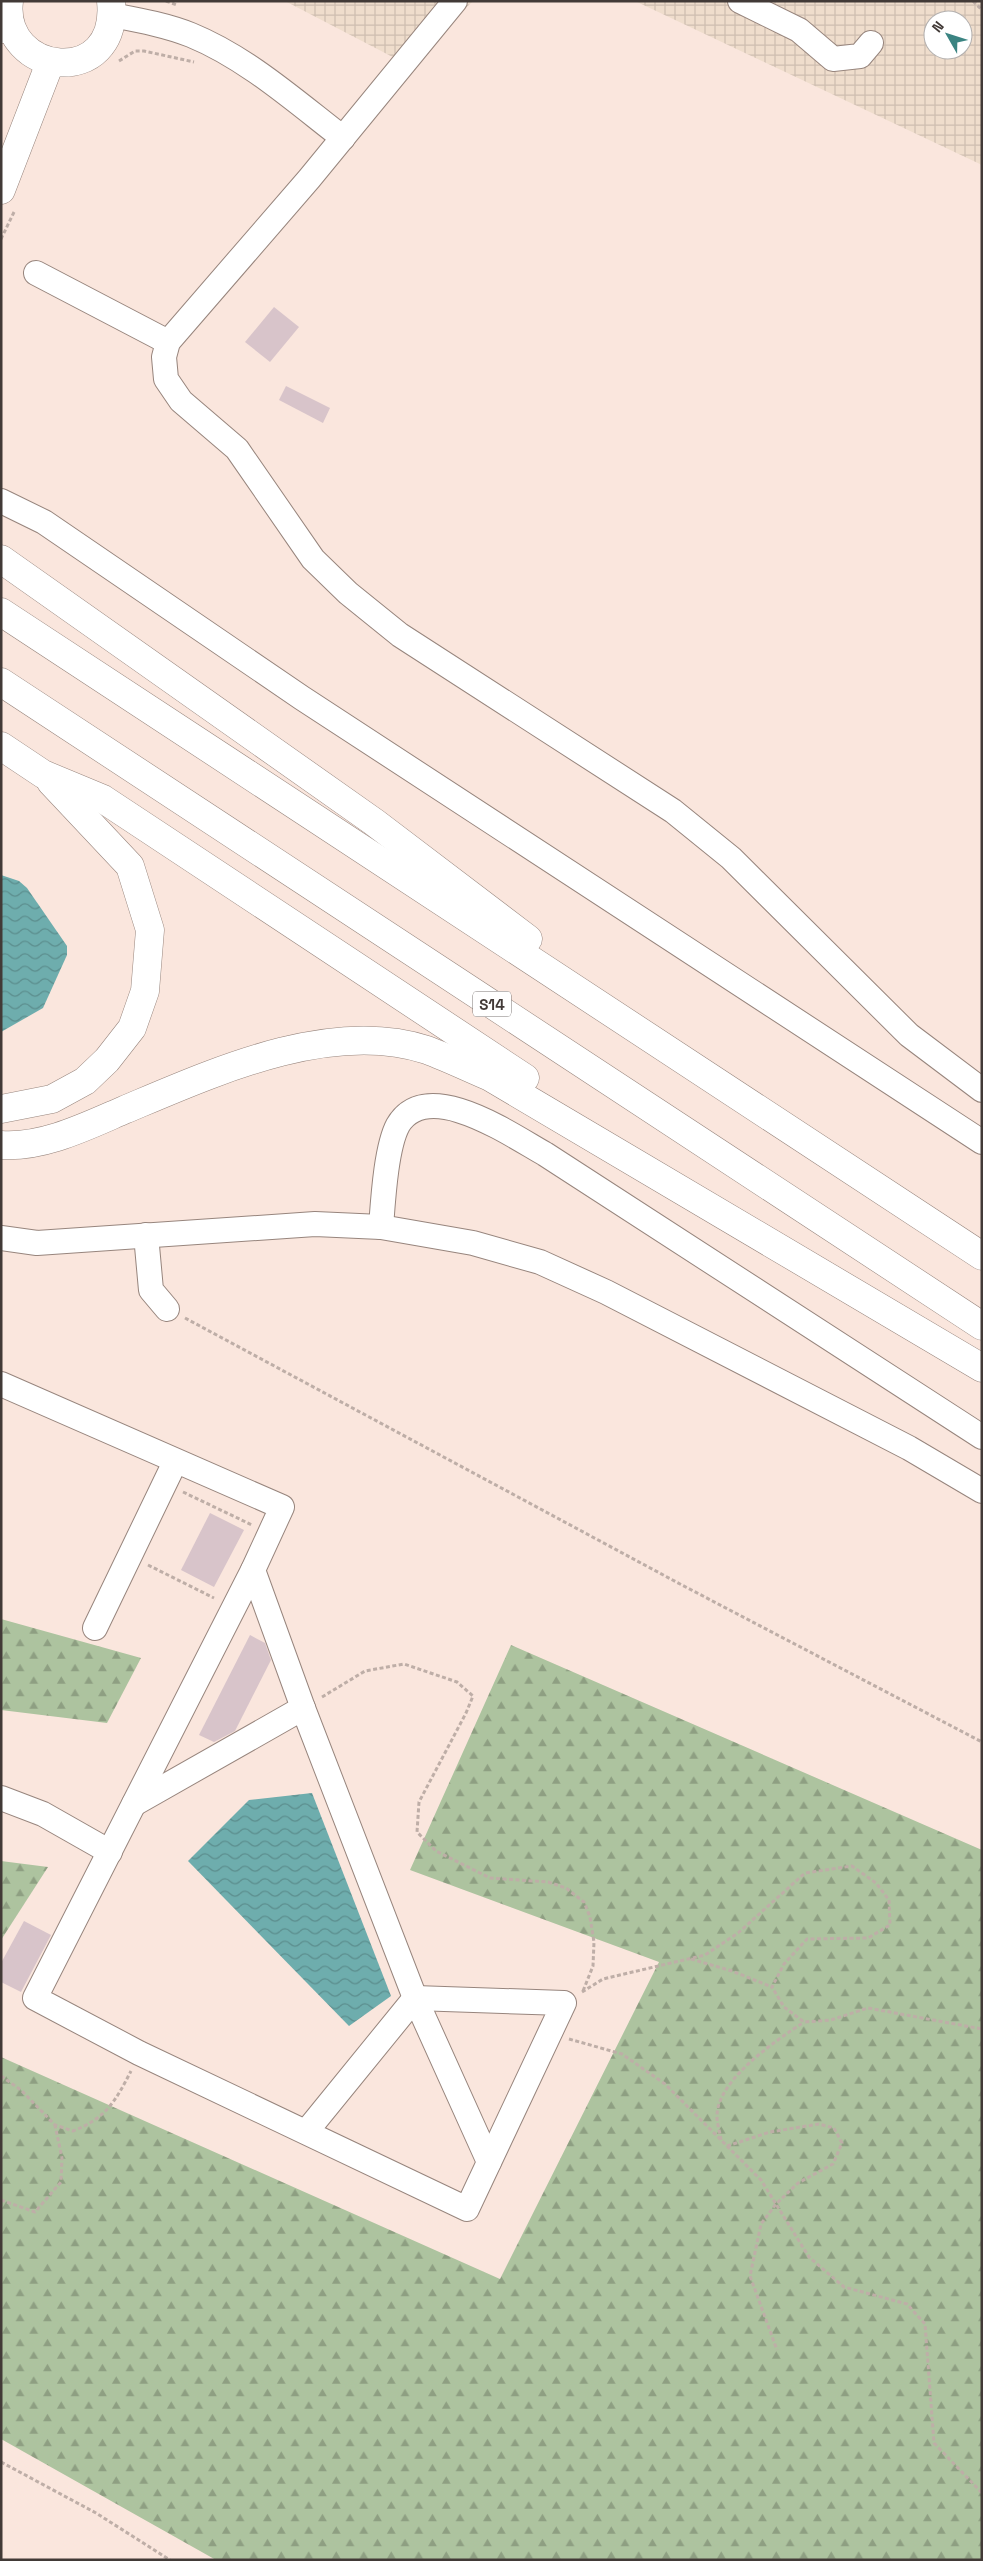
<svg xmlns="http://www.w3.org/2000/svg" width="983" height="2561" viewBox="0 0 983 2561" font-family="'Space Grotesk',sans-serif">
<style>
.industrial{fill:url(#industrial-grid);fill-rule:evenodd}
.forest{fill:url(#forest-firs)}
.water{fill:url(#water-waves)}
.building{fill:#d8c4ca}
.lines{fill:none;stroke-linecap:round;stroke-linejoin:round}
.minor-casing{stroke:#97857d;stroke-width:26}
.major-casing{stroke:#97857d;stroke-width:29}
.highway-casing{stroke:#97857d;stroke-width:29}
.path{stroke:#beaea7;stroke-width:3;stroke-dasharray:4 2.5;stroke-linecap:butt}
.minor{stroke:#fff;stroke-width:24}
.major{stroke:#fff;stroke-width:28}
.highway{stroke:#fff;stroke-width:28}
.labels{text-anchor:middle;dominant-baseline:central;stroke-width:5;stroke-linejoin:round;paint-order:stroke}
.shield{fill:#fff;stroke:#7b7573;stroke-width:1}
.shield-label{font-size:15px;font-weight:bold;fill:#423a37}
</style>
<defs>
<pattern id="industrial-grid" width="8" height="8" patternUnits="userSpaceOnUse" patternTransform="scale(1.25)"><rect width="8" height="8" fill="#efddcc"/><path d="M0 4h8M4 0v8" fill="none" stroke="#cebeb0"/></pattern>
<pattern id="forest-firs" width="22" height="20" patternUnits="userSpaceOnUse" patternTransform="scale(1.25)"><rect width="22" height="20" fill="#adc39f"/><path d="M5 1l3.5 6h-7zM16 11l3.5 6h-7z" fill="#8e9f82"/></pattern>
<pattern id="water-waves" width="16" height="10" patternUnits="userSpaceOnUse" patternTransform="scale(1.25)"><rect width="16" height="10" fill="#6eadad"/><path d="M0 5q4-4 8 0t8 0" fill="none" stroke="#5c8e8e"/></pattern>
</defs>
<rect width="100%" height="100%" fill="#fae6dd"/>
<g class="industrial">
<polygon points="285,1 473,1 408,65"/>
<path d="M635,1H982V165ZM933,20H963V50H933Z"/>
</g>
<g class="forest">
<polygon points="1,1619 141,1658 107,1723 1,1710"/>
<polygon points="511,1645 982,1850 982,2560 216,2560 1,2439 1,2057 500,2279 659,1962 410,1870"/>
<polygon points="1,1861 48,1867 1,1940"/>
</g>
<g class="water">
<polygon points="1,875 19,881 27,888 67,946 67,955 43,1008 1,1032"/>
<polygon points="312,1793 391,1996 349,2026 188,1861 249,1800"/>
</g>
<g class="building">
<polygon points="274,307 299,327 270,362 245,342"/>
<polygon points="286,386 330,408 323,423 279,400"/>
<polygon points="210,1513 244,1530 214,1587 181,1570"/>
<polygon points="250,1635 265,1643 271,1660 235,1731 214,1742 199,1735"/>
<polygon points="24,1921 51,1935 21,1992 1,1982 1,1963"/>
</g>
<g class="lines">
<g class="minor-casing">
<g id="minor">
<polyline points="455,1 309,179 168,342 164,357 166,379 181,401 237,449 313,559 348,593 400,635 673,811 731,858 909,1035 982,1090"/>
<polyline points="740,1 799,30 833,59 860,56 871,43"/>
<path d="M112,15C138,20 166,25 191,35C247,58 295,101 343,138"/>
<polyline points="36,273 168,342"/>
<polyline points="1,501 44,522 302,698 982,1142"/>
<path d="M381,1227C383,1201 386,1147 398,1125C427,1076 511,1135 545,1154L982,1437"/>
<polyline points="146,1235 151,1290 167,1309"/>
<polyline points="1,1238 37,1243 315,1224 381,1227 473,1243 540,1262 606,1292 909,1448 982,1491"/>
<polyline points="1,1384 282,1507 253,1570 35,1998 139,2053 467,2209 564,2003 415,1998 306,2132"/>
<polyline points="253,1570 303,1708 415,1998 489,2162"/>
<polyline points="95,1628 175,1462"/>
<polyline points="1,1798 43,1814 110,1852"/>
<polyline points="134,1804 303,1708"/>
</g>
</g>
<g class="major-casing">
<g id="major">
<path d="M9,1C0,76 120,90 111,1"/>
<polyline points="1,190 50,63"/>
</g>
</g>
<g class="highway-casing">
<g id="highway">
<polyline points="1,29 11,29"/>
<polyline points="1,559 374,822 528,939"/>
<polyline points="1,612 982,1256"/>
<polyline points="1,682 982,1326"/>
<polyline points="1,746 43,774 103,799 525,1078"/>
<polyline points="1,1109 52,1099 85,1081 107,1060 132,1028 145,991 150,930 130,866 51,782"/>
<path d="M1,1145C43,1148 87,1126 124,1110C212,1073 331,1018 427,1050C448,1058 469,1068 490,1077L982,1368"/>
</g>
</g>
<g class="path">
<polyline points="166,1 177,5"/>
<polyline points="973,1 982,10"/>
<polyline points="119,61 135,51 144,51 194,62"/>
<polyline points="1,239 15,210"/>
<polyline points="185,1318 680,1584 982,1742"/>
<polyline points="183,1492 252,1525"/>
<polyline points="148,1565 214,1598"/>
<polyline points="322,1697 365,1671 404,1664 457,1682 473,1696 466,1713 419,1802 417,1832 436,1851 490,1878 548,1882 566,1888 584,1902 590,1917 594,1942 593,1966 583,1991"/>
<polyline points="691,1959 732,1971 772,1987"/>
<polyline points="582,1992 603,1979 705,1955 738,1933 805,1873 852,1866 876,1883 889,1900 890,1925 868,1938 807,1939 784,1964 772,1987 784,2007 804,2022 831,2020 868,2008 982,2029"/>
<polyline points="569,2039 622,2054 665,2084 761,2180 809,2257 844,2287 907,2304 925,2324 934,2443 982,2493"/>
<path d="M1,2076L21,2090L55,2125L73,2131C106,2118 115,2102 131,2071"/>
<path d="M721,2140C720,2132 717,2124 717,2117C716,2080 777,2040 804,2022"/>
<polyline points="727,2146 770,2132 819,2124 834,2128 842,2143 833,2164 798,2183 776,2204 761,2224 750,2276 777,2350"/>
<polyline points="1,2200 35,2212 61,2182 62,2158 55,2125"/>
<polyline points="1,2462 96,2513 170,2560"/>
</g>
<use href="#minor" class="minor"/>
<use href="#major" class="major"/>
<use href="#highway" class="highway"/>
</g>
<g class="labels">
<rect class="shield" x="473" y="991.5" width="38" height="25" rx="4"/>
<g class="shield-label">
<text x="492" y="1004">S14</text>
</g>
</g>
<rect width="983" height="2561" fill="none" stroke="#423a37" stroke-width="5"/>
<g transform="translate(948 35) rotate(309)"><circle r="24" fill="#ffffff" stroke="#b3b0af"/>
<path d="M0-4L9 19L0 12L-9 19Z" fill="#3b8482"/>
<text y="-8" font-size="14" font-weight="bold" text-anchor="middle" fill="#423a37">N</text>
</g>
</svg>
